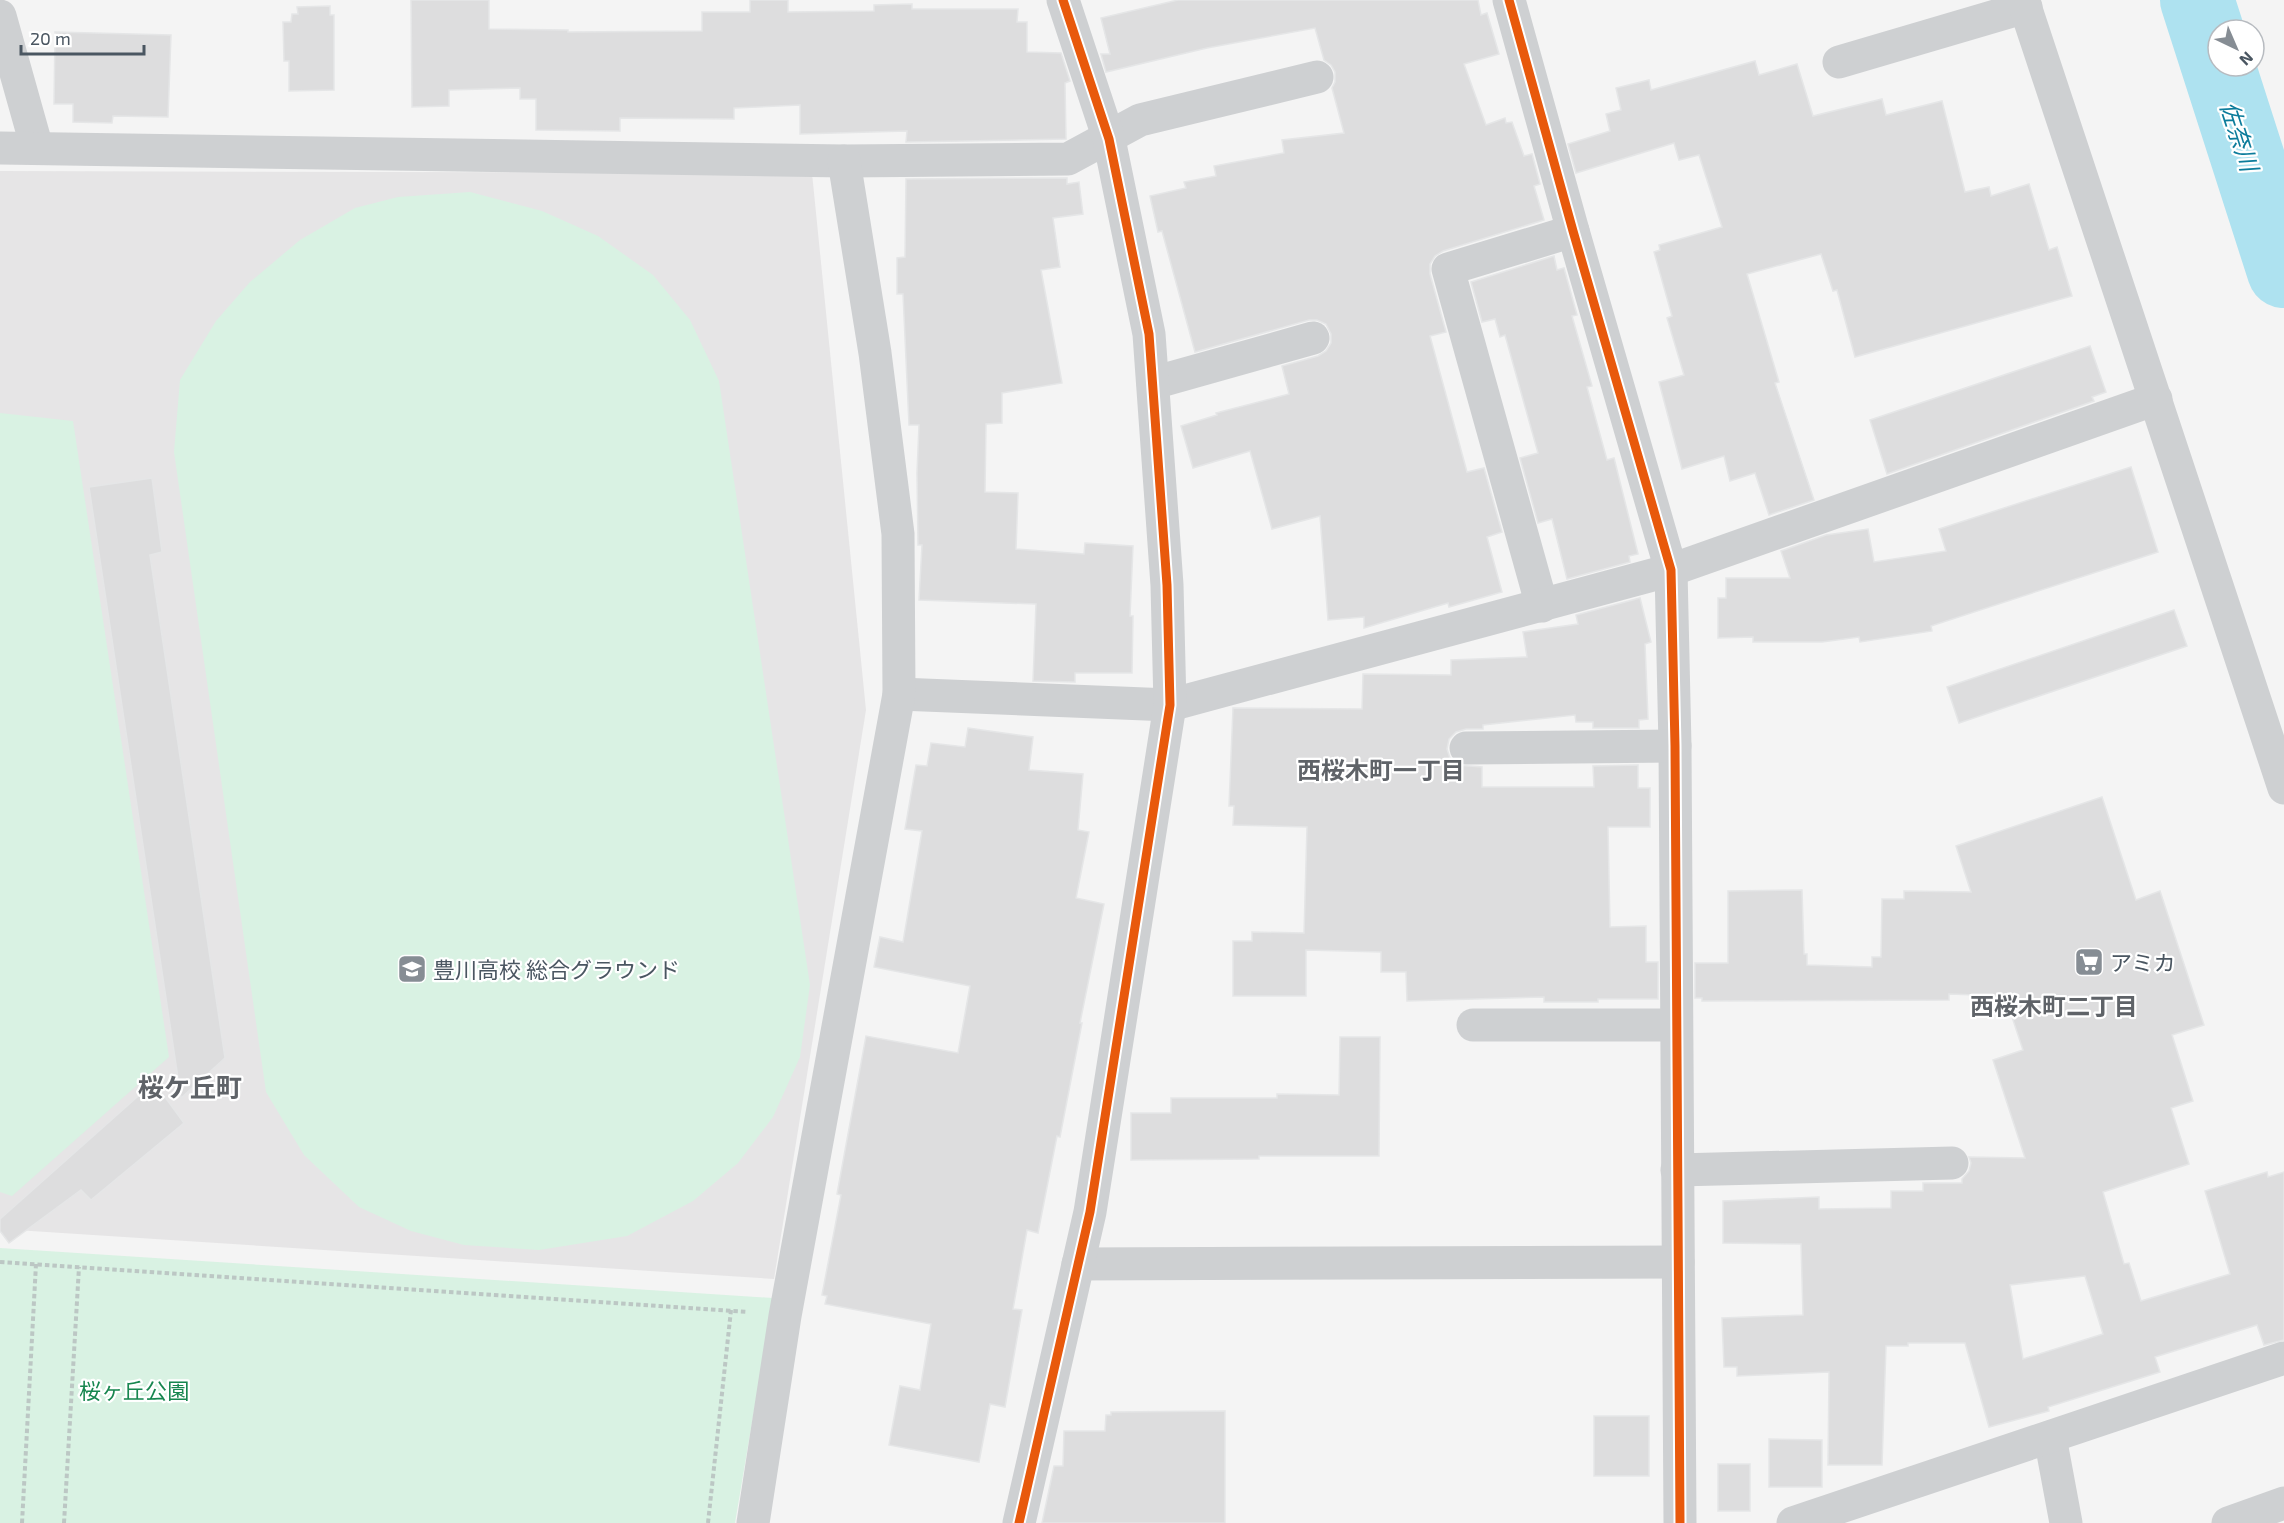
<svg xmlns="http://www.w3.org/2000/svg" width="2284" height="1523" viewBox="0 0 2284 1523" font-family="'Exo 2','Noto Sans JP',sans-serif">
<style>
.education{fill:#e6e5e6}
.green{fill:#d9f2e3}
.lines{fill:none;stroke-linecap:round;stroke-linejoin:round}
.river{stroke:#aee2f0;stroke-width:74}
.building{fill:#ddddde;stroke:#e5e6e7;stroke-width:1.5;fill-rule:evenodd}
.path{stroke:#bcc7c4;stroke-width:4;stroke-dasharray:4.5 3;stroke-linecap:butt}
.minor{stroke:#ced0d2;stroke-width:33}
.tertiary{stroke:#ced0d2;stroke-width:33}
.cycleway-casing{stroke:#fff;stroke-width:13}
.cycleway{stroke:#e8590c;stroke-width:9}
.labels{text-anchor:middle;dominant-baseline:central;stroke-width:4.5;stroke-linejoin:round;paint-order:stroke}
.poi-label{font-size:22px;fill:#4a5661;stroke:#fff;text-anchor:start}
.park-label{font-size:22px;fill:#17864f;stroke:#fff}
.water-label{font-size:24px;font-style:italic;fill:#0c7c9b;stroke:#fff}
.neighbourhood-label{font-size:24px;font-weight:bold;fill:#5f6368;stroke:#fff}
.quarter-label{font-size:26px;font-weight:bold;fill:#5f6368;stroke:#fff}
</style>
<rect width="100%" height="100%" fill="#f4f4f4"/>
<polygon class="education" points="0,171 812,173 866,710 774,1279 0,1229"/>
<g class="green">
<polygon points="470,192 542,211 598,236 653,275 690,320 719,381 810,985 800,1057 773,1117 738,1163 693,1201 627,1236 539,1250 464,1245 411,1231 359,1207 304,1155 266,1092 174,452 180,380 216,321 250,282 300,240 355,208 398,197"/>
<polygon points="0,413 73,421 169,1057 12,1196 0,1192"/>
<polygon points="0,1248 773,1298 735,1523 0,1523"/>
</g>
<g class="lines">
<polyline class="river" points="2197,0 2284,271"/>
</g>
<g class="building">
<polygon points="411,0 489,0 489,29 568,30 568,32 702,31 702,12 750,12 750,0 788,0 788,12 874,11 874,5 912,4 912,9 1018,9 1017,22 1027,22 1027,52 1061,53 1070,81 1065,83 1066,139 906,142 907,131 800,134 800,105 734,108 734,119 620,118 620,131 536,130 536,99 520,99 520,88 449,90 449,106 412,107"/>
<polygon points="1178,0 1478,0 1481,15 1487,13 1499,54 1464,64 1486,125 1505,118 1506,123 1512,122 1524,156 1532,154 1540,184 1534,186 1544,220 1443,251 1435,256 1430,264 1430,274 1446,332 1430,336 1467,472 1484,468 1502,532 1487,537 1502,592 1449,607 1448,603 1364,628 1364,617 1328,620 1320,516 1272,529 1250,451 1193,468 1181,426 1217,415 1216,413 1289,394 1282,366 1318,356 1326,351 1331,343 1331,334 1326,324 1317,320 1309,320 1195,352 1162,231 1158,232 1150,196 1186,188 1184,182 1216,176 1214,166 1284,153 1282,140 1344,133 1332,88 1335,82 1335,72 1331,65 1324,60 1315,28 1207,48 1106,72 1101,54 1110,54 1101,18"/>
<polygon points="330,6 330,15 334,15 334,90 289,91 289,61 284,61 283,22 291,22 292,14 298,14 297,7"/>
<polygon points="55,32 171,35 168,117 113,116 112,123 73,122 73,104 54,104"/>
<polygon points="1755,61 1759,75 1797,64 1813,116 1882,99 1886,115 1942,101 1965,192 1989,187 1991,196 2029,184 2049,250 2057,247 2072,296 1855,357 1837,290 1833,291 1821,254 1747,274 1779,382 1775,383 1814,500 1769,515 1755,473 1730,481 1724,456 1682,469 1659,382 1684,375 1667,318 1672,316 1654,252 1660,250 1659,245 1722,227 1699,155 1679,160 1674,143 1576,173 1568,144 1610,131 1606,114 1621,110 1616,88 1649,80 1651,90"/>
<polygon points="1067,178 1067,184 1079,182 1083,214 1053,218 1060,267 1041,270 1062,383 1002,393 1002,423 986,424 985,492 1018,493 1016,549 1084,554 1085,543 1133,546 1130,616 1133,616 1132,673 1075,673 1075,682 1033,681 1036,604 919,600 922,545 918,545 917,473 919,425 909,425 903,294 897,294 897,258 905,257 906,179"/>
<polygon points="1554,256 1557,270 1564,268 1577,315 1572,316 1592,386 1587,387 1607,460 1614,458 1638,554 1629,556 1630,562 1567,579 1552,519 1538,523 1520,458 1538,453 1505,335 1500,337 1495,319 1482,322 1471,282"/>
<polygon points="2090,346 2106,392 2092,397 2094,401 1887,474 1870,420"/>
<polygon points="2131,467 2158,552 1931,626 1932,631 1860,642 1859,637 1822,642 1753,642 1753,637 1718,638 1718,598 1726,598 1726,578 1790,578 1781,551 1826,535 1868,529 1874,562 1946,551 1939,529"/>
<polygon points="152,478 162,552 150,555 225,1058 181,1098 89,487"/>
<polygon points="1640,598 1651,642 1645,644 1648,719 1639,720 1639,728 1593,728 1593,722 1576,722 1575,715 1483,725 1483,729 1466,729 1456,732 1449,739 1447,749 1450,758 1457,765 1482,767 1482,787 1594,787 1593,766 1638,765 1638,788 1650,788 1650,827 1608,827 1610,927 1646,926 1646,962 1658,962 1658,999 1598,999 1598,1002 1544,1002 1544,997 1407,1001 1406,972 1381,972 1381,952 1306,950 1306,996 1233,996 1233,941 1252,941 1252,932 1304,933 1307,827 1233,825 1234,806 1229,806 1233,708 1362,709 1363,674 1451,675 1451,660 1527,657 1523,632 1578,624 1576,615"/>
<polygon points="2174,610 2187,646 1959,723 1947,687"/>
<polygon points="968,728 1033,737 1029,770 1083,774 1078,830 1089,832 1076,898 1104,904 1080,1023 1082,1023 1060,1137 1057,1136 1038,1233 1027,1230 1013,1309 1022,1310 1005,1407 990,1404 979,1462 889,1445 900,1386 920,1390 931,1324 825,1304 827,1296 822,1295 841,1195 837,1194 866,1036 958,1053 970,986 874,967 880,937 903,942 922,831 905,829 916,765 927,766 931,743 965,747"/>
<path d="M2102,797L2136,900L2160,891L2204,1025L2172,1035L2193,1101L2171,1108L2189,1164L2103,1192L2124,1264L2129,1263L2141,1301L2230,1274L2205,1191L2267,1172L2268,1177L2284,1172V1340L2264,1345L2257,1325L2155,1357L2160,1372L2048,1407L2049,1411L1989,1427L1965,1343H1908V1346H1886L1882,1465H1828L1829,1372L1737,1376V1367H1724L1722,1318L1803,1315L1801,1244L1723,1243V1201L1819,1197V1209L1891,1208V1191H1923V1183H1962V1179L1969,1171L1971,1163L1969,1157L2025,1158L1993,1060L2023,1050L2005,996L1949,994V1000L1702,1001V998H1695V963H1728V891L1802,890L1804,954H1807V965L1872,967V957H1881L1882,899H1904V891L1971,892L1956,846ZM2085,1276L2103,1334L2023,1359L2010,1285Z"/>
<polygon points="1340,1037 1380,1037 1379,1156 1259,1156 1259,1159 1131,1160 1131,1113 1171,1113 1171,1098 1277,1098 1277,1094 1339,1095"/>
<polygon points="154,1082 184,1123 91,1200 81,1190 9,1243 0,1231 0,1219"/>
<polygon points="1225,1411 1225,1523 1042,1523 1054,1466 1063,1466 1064,1431 1105,1431 1106,1415 1111,1415 1111,1412"/>
<rect x="1594" y="1416" width="55" height="60"/>
<polygon points="1769,1439 1822,1440 1822,1487 1769,1487"/>
<rect x="1718" y="1464" width="32" height="47"/>
</g>
<g class="lines">
<g class="path">
<polyline points="0,1262 748,1312"/>
<polyline points="22,1523 36,1264"/>
<polyline points="64,1523 79,1267"/>
<polyline points="708,1523 731,1310"/>
</g>
<g class="minor">
<polyline points="1509,0 1573,231 1671,570 1675,746 1680,1523"/>
<polyline points="0,16 37,148"/>
<polyline points="1839,62 2026,7"/>
<polyline points="0,148 844,161 1068,159 1140,120 1317,77"/>
<polyline points="1153,383 1313,338"/>
<polyline points="1542,606 1448,269 1573,231"/>
<polyline points="899,694 1170,705 1671,570 2156,399"/>
<polyline points="1466,748 1675,746"/>
<polyline points="1473,1025 1676,1025"/>
<polyline points="1677,1170 1952,1163"/>
<polyline points="1078,1264 1678,1262"/>
<polyline points="2050,1437 2066,1523"/>
<polyline points="753,1523 785,1316 899,694 898,534 875,353 844,161"/>
<polyline points="1019,1523 1090,1212 1170,705 1167,585 1149,334 1109,139 1063,0"/>
<polyline points="1793,1523 2284,1358"/>
<polyline points="2228,1523 2284,1503"/>
</g>
<polyline class="tertiary" points="2023,0 2284,788"/>
<g class="cycleway-casing">
<g id="cycleway">
<polyline points="1509,0 1573,231 1671,570 1675,746 1680,1523"/>
<polyline points="1019,1523 1090,1212 1170,705 1167,585 1149,334 1109,139 1063,0"/>
</g>
</g>
<use href="#cycleway" class="cycleway"/>
</g>
<defs>
<g id="supermarket-square" transform="scale(1.5)"><rect x="-9" y="-9" width="18" height="18" rx="4" fill="#868d94" stroke="#fff"/><path d="M-6-5.5h2.5l.6 2H6L4.5 2H-2.5L-4.4-4H-6ZM-1.5 3.2a1.3 1.3 0 1 0 .1 0ZM3 3.2a1.3 1.3 0 1 0 .1 0Z" fill="#fff"/></g>
<g id="school-square" transform="scale(1.5)"><rect x="-9" y="-9" width="18" height="18" rx="4" fill="#868d94" stroke="#fff"/><path d="M0-5L7-2L0 1L-7-2ZM-4 1L0 2.5L4 1V4Q0 6-4 4Z" fill="#fff"/></g>
</defs>
<g fill-rule="evenodd">
<use href="#supermarket-square" x="2089" y="962"/>
<use href="#school-square" x="412" y="969"/>
</g>
<g class="labels">
<g class="poi-label">
<text x="2110" y="962">アミカ</text>
<text x="433" y="969">豊川高校 総合グラウンド</text>
</g>
<g class="park-label">
<text x="134" y="1390">桜ヶ丘公園</text>
</g>
<g class="water-label">
<text transform="translate(2240 136) rotate(72)">佐奈川</text>
</g>
<g class="neighbourhood-label">
<text x="1381" y="769">西桜木町一丁目</text>
<text x="2054" y="1005">西桜木町二丁目</text>
</g>
<g class="quarter-label">
<text x="190" y="1086">桜ケ丘町</text>
</g>
</g>
<g transform="translate(2236 48) rotate(136)"><circle r="28" fill="#ffffff" stroke="#b7bbc0" stroke-width="1.5"/>
<path d="M0-4.5L10 22L0 15L-10 22Z" fill="#868d94"/>
<text y="-9" font-size="16" font-weight="bold" text-anchor="middle" fill="#4a5661">N</text>
</g>
<path d="M21 45v9h123v-9" fill="none" stroke="#4a5661" stroke-width="3"/>
<text x="30" y="45" font-size="18" fill="#4a5661" stroke="#ffffff" stroke-width="4.5" paint-order="stroke">20 m</text>
</svg>
